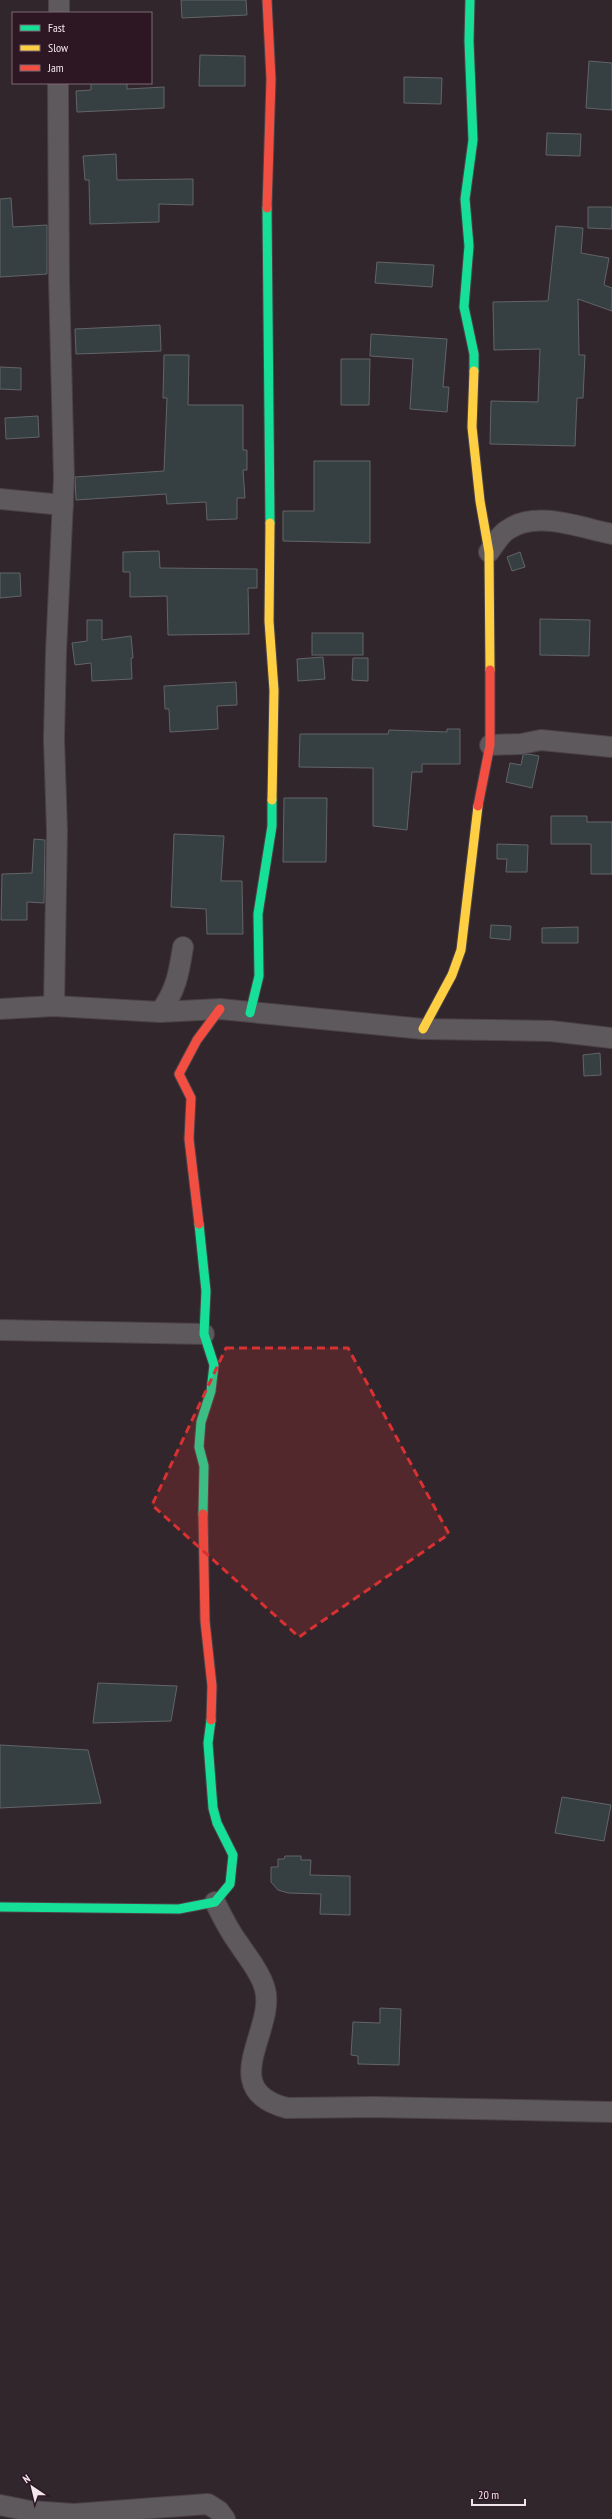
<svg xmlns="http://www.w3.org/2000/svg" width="612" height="2519" viewBox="0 0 612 2519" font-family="'PT Sans Narrow',sans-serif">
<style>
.building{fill:#364043;stroke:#626467}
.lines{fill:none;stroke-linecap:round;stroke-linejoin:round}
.street-casing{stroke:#4b4147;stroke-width:22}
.fast-casing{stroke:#4b4147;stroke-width:11}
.slow-casing{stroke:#4b4147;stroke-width:11}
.jam-casing{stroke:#4b4147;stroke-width:11}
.street{stroke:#5e595c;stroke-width:20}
.fast{stroke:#16e098;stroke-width:9}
.slow{stroke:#ffcf43;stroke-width:9}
.jam{stroke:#f24e42;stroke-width:9}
.marked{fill:#d73132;fill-opacity:0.2;stroke:#d73132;stroke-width:3;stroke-dasharray:8 5;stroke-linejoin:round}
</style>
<rect width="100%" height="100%" fill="#31262c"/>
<g class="building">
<polygon points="181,0 246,0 247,15 182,18"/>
<polygon points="200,55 245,56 245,86 199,86"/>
<polygon points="589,61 612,63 612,110 586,108"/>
<polygon points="404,77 442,78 441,104 404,103"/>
<polygon points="91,83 127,83 127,89 164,87 164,108 77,112 76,91 91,90"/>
<polygon points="547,133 581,134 580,156 546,155"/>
<polygon points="116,154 117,180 193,179 193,205 159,204 159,222 90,224 89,180 85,180 83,156"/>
<polygon points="11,198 13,227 47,225 47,274 0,277 0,199"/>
<polygon points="588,207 612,207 612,229 588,228"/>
<polygon points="556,226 583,228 581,253 609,258 604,285 612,288 612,311 578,299 579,355 585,355 583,398 577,398 575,446 490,444 491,401 538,402 540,349 494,350 493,302 548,301"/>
<polygon points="377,262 434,265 432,287 375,283"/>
<polygon points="160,325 161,351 76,354 75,329"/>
<polygon points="371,334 447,339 443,387 449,387 447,412 410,409 413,359 370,356"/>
<polygon points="164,355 189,355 188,405 243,405 243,450 247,450 247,470 243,470 245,498 237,498 237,519 207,520 206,502 167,504 166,494 76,500 75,477 164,471 167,398 163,398"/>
<polygon points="341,359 370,359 369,405 341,405"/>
<polygon points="0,367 21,368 21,390 0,389"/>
<polygon points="38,416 39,437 6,439 5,418"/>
<polygon points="314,461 370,461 370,543 283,541 283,511 314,511"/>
<polygon points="159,551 160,568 257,569 257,588 248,588 249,634 168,635 167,596 130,597 130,572 123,572 123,552"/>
<polygon points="520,552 525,567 512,571 507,557"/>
<polygon points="0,573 20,573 21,596 0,598"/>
<polygon points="540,619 590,620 589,656 540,655"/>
<polygon points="87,620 102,620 102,640 131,636 133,658 131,658 132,679 92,681 91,663 75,665 72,643 87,641"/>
<rect x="312" y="633" width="51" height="22"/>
<polygon points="323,657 325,679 298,681 297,659"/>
<polygon points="353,658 368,658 368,681 352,680"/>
<polygon points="236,682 237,705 217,706 218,729 170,732 169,709 165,709 164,686"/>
<polygon points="447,729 460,729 460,764 422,764 422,772 412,772 407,830 373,826 373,768 299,767 300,734 388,734 389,730 447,732"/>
<polygon points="528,754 539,756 532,788 506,782 510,763 521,765 523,755"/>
<polygon points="284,798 327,798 326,862 283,862"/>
<polygon points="551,816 587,816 587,822 612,822 612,874 591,874 591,844 551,844"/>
<polygon points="174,834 224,836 221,881 242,881 243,934 207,934 206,909 171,907"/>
<polygon points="34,839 45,840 44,903 27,902 27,920 1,920 2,874 32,873"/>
<polygon points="497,844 528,845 527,872 506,872 507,859 497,859"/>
<polygon points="491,925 511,926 510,940 490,938"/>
<polygon points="578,927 578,943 542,943 542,928"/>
<polygon points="600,1053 601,1075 584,1076 583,1055"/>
<polygon points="98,1683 177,1686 171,1721 93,1723"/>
<polygon points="0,1745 88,1750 101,1803 0,1808"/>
<polygon points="562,1797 611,1805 604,1841 555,1833"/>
<polygon points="285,1856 301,1856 301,1860 311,1860 310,1875 350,1876 350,1915 320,1914 321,1894 288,1893 278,1890 271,1882 271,1867 278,1867 278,1859 284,1859"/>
<polygon points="380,2008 401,2009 399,2065 358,2064 358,2056 351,2055 353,2022 380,2023"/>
</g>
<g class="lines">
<g class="street-casing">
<g id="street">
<polyline points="59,0 59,13"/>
<polyline points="0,499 63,505"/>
<path d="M489,552C494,545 501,533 509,529C537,510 581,528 612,534"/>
<polyline points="490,745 521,744 541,740 612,747"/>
<polyline points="54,1006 57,831 54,739 56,653 64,478 59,279 58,83"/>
<polyline points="0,1009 54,1006 160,1012 220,1009 423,1029 551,1031 612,1038"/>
<path d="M160,1012C176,991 179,973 183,947"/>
<polyline points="0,1330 204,1334"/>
<path d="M215,1902C222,1916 229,1931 239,1944C248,1958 259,1970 264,1986C279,2027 213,2089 287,2108L373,2107L612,2112"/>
<polyline points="0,2505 30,2511 74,2514 208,2504 219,2511 225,2519"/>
</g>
</g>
<g class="fast-casing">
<g id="fast">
<polyline points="470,0 469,41 473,140 465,199 469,246 464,307 474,354 474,371"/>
<polyline points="267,208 270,523"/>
<polyline points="250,1013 259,976 258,914 272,826 272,800"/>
<polyline points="199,1224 206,1291 204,1334 214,1365 211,1391 201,1422 199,1447 204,1466 203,1514"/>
<polyline points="0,1907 179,1909 215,1902 230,1884 233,1855 217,1823 213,1808 208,1743 211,1720"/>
</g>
</g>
<g class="slow-casing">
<g id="slow">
<polyline points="474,371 472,427 480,501 489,552 490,670"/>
<polyline points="270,523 269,621 274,690 272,800"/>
<polyline points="423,1029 452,975 461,950 478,806"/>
</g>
</g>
<g class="jam-casing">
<g id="jam">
<polyline points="267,0 271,79 267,208"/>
<polyline points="478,806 490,745 490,670"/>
<polyline points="199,1224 189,1139 191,1098 179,1074 197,1040 220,1009"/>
<polyline points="203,1514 205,1621 212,1686 211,1720"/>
</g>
</g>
<use href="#street" class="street"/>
<use href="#fast" class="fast"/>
<use href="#slow" class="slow"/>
<use href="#jam" class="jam"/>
</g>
<path class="marked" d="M226,1348H348L449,1534L299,1637L152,1505Z"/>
<rect x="12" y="12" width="140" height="72" fill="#2c1723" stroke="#7c6973"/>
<rect x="20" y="25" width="20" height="6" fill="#16e098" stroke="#7c6973"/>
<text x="48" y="32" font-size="12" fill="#f3e4eb">Fast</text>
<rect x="20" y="45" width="20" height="6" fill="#ffcf43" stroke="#7c6973"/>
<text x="48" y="52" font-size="12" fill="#f3e4eb">Slow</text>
<rect x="20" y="65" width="20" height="6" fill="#f24e42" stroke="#7c6973"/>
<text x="48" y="72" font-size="12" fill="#f3e4eb">Jam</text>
<g transform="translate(32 2487) rotate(325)" stroke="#2c1723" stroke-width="3" paint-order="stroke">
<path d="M0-3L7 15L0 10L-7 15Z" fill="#f3e4eb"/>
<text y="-6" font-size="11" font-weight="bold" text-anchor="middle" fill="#f3e4eb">N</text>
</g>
<path d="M472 2499v6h53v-6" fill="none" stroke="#f3e4eb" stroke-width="2"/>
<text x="478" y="2499" font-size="12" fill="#f3e4eb" stroke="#2c1723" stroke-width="3" paint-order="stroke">20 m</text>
</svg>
